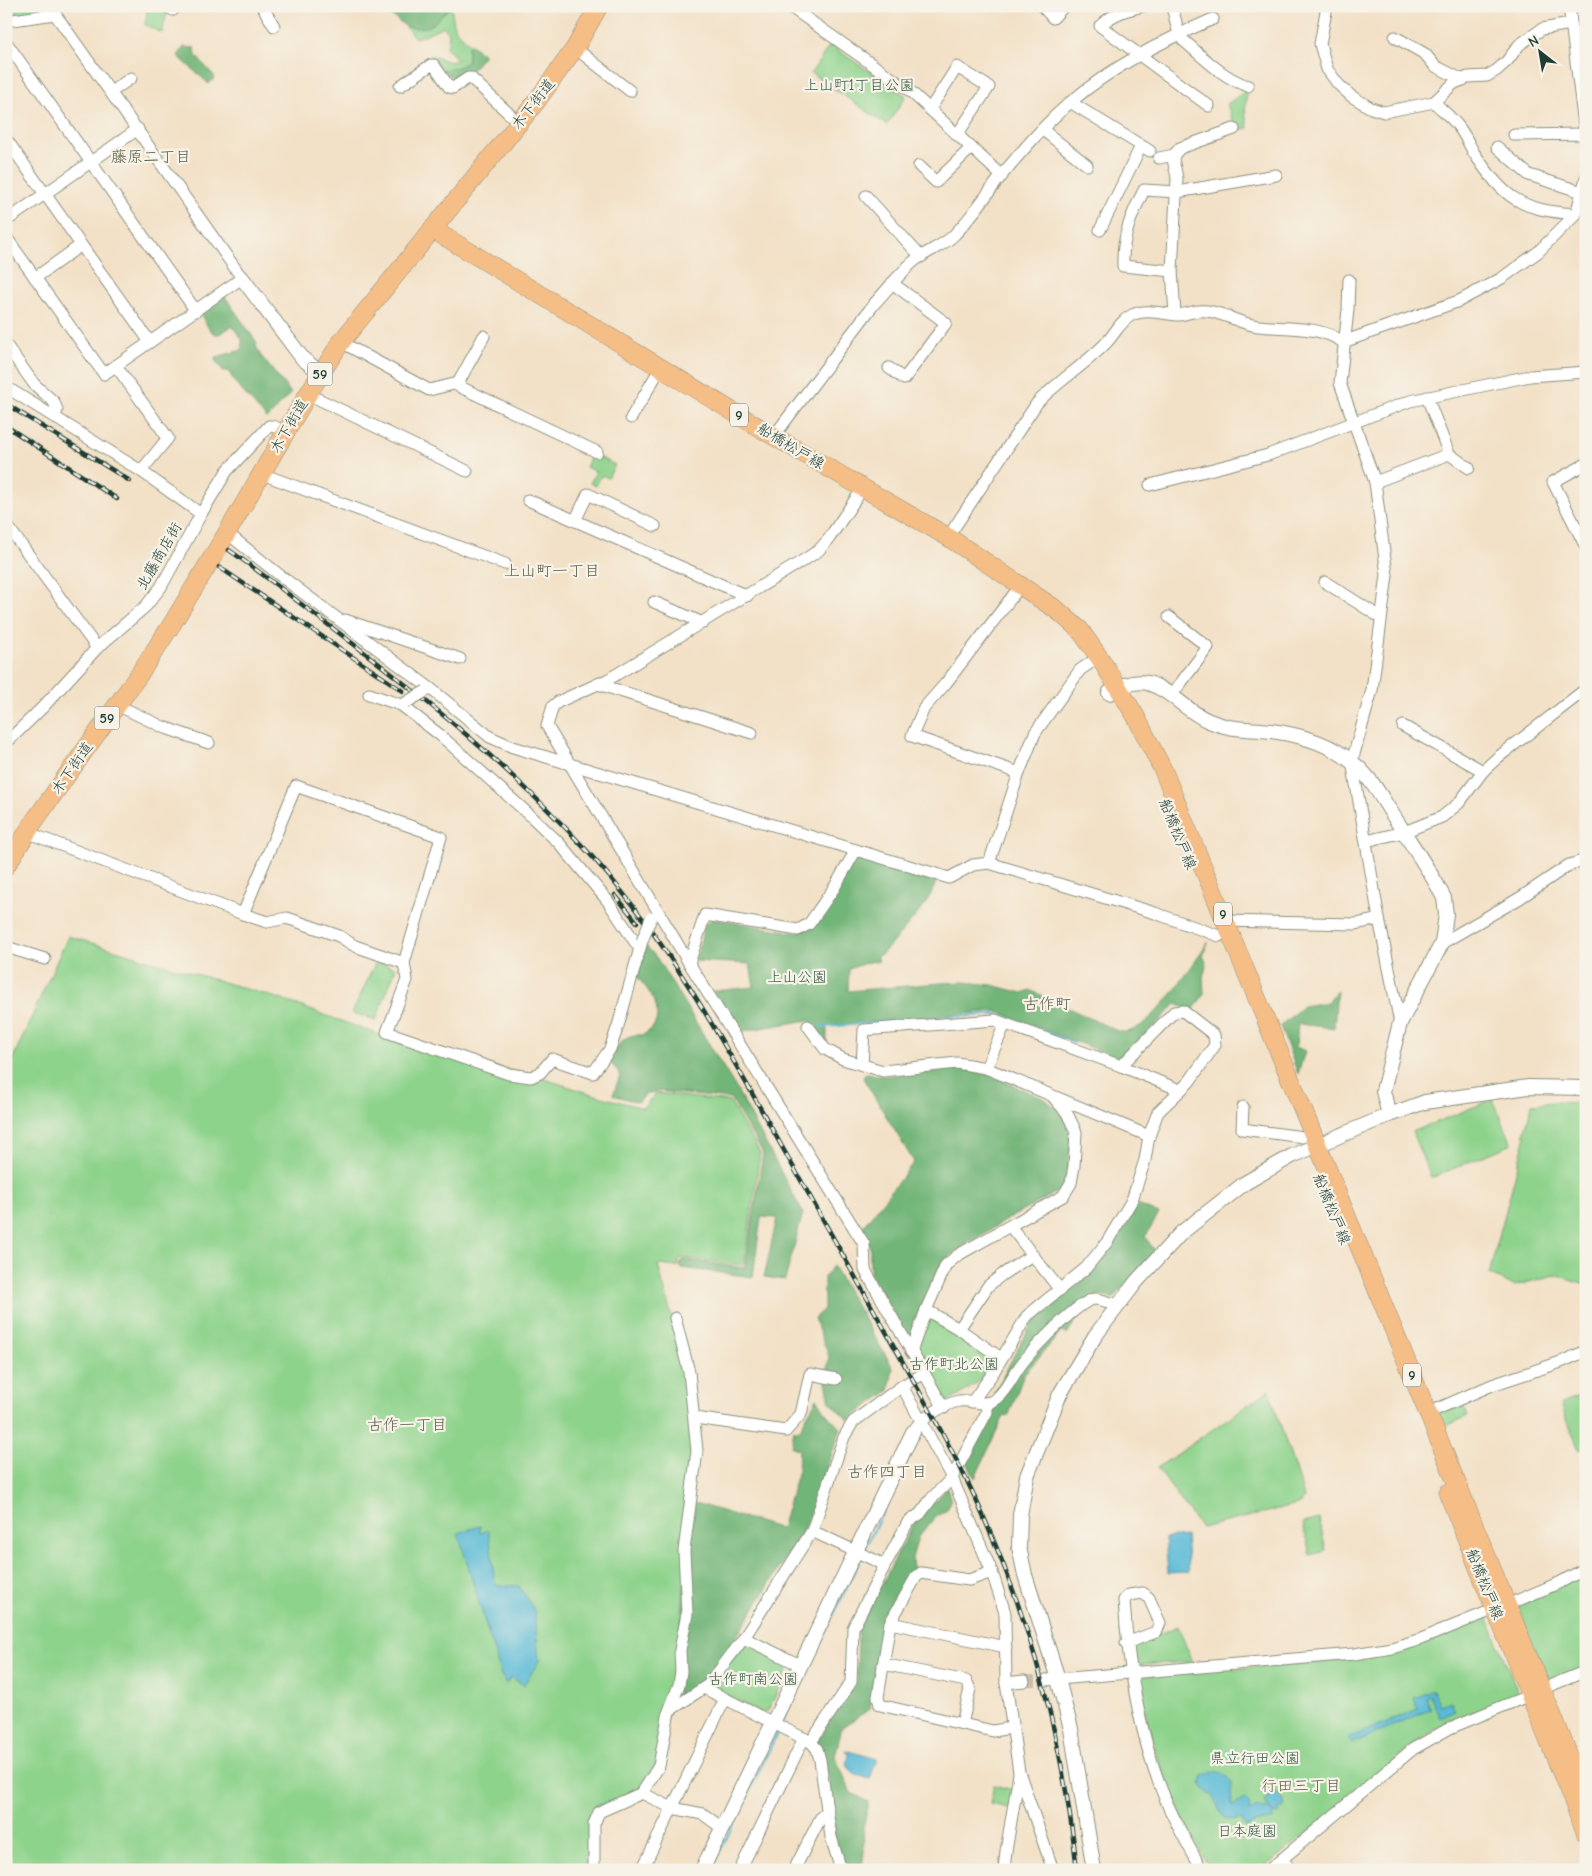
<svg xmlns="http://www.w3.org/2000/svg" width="1592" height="1876" viewBox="0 0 1592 1876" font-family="'Comic Neue','Klee One',sans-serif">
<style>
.green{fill:#8ed38c;stroke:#568860}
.forest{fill:#72b578;stroke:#487956}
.water{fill:#58bad7;stroke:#3c7c86}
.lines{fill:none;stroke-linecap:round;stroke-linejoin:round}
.stream{stroke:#58bad7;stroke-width:2.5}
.minor-tunnel{stroke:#c9c0aa;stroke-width:11;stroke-dasharray:11 5.5;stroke-linecap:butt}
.minor-casing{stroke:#898f7e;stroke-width:13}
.tertiary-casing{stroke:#898f7e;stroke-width:16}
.primary-casing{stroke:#898f7e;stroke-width:19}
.minor{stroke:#fff;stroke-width:11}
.tertiary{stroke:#fff;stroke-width:14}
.primary{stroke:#f6be87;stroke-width:18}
.rail-casing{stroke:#1f3d34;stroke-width:4.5}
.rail{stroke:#f7f3e8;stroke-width:2.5;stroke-dasharray:8;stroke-linecap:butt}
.minor-bridge-casing{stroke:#898f7e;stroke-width:13;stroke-linecap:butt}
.minor-bridge{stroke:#fff;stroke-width:11}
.labels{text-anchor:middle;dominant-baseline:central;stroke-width:4.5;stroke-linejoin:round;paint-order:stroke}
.shield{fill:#f7f3e8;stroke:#60746a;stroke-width:1}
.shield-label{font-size:14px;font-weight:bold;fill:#1f3d34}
.park-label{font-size:15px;fill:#355b46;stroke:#f7f3e8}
.street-label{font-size:15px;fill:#1f3d34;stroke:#f7f3e8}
.neighbourhood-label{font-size:16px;fill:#5e5f49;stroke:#f7f3e8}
</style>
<rect width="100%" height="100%" fill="#f7f3e8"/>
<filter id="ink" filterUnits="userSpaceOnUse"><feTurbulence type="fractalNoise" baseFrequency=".02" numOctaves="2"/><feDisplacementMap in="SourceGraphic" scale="10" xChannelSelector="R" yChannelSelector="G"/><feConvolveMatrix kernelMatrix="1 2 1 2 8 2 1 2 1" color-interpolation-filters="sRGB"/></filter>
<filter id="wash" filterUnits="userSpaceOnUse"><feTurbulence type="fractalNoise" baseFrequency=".0096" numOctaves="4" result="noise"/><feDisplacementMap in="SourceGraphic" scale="20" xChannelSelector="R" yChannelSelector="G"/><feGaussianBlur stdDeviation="1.12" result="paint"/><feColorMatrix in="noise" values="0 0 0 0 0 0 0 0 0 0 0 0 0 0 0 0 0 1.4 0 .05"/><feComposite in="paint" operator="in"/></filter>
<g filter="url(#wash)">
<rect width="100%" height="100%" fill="#f3e1c7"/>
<g class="green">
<polygon points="6,6 53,6 53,10 6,16"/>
<polygon points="148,6 158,6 167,12 162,33 145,25"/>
<path d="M451,7L455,29L470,44L468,47V61C460,67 454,69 443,70L430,55L449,62L458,60L446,47L448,44L449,33L443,26L425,35L415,38L405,26L415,28L442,15Z"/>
<polygon points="830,45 906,96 887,125 811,73"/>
<polygon points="1247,90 1245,112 1248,128 1236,130 1227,104"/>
<polygon points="592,454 615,465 608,478 602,475 596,486 590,483 596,472 586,467"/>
<polygon points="68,936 277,998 408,1045 541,1078 602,1097 643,1108 656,1093 730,1102 760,1153 744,1265 680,1258 677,1267 658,1265 685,1368 693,1452 678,1671 654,1768 640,1790 595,1809 589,1823 590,1870 6,1870 6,1074"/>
<polygon points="376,962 396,968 376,1020 352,1013"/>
<polygon points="1493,1099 1512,1144 1431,1178 1412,1132"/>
<polygon points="1554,1102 1586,1103 1586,1284 1555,1275 1514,1286 1489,1274 1526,1135 1524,1134 1532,1104"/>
<path d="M932,1319L992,1355C1001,1373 962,1393 949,1401L945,1400L916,1352L925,1321Z"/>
<polygon points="1269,1390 1304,1497 1301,1504 1201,1528 1157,1468"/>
<polygon points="1586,1392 1586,1447 1579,1450 1561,1404"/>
<polygon points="1462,1403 1468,1416 1442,1428 1436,1414"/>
<polygon points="1319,1519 1326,1551 1310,1555 1303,1523"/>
<polygon points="1586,1572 1586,1668 1550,1683 1517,1604"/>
<path d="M1487,1616L1519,1695L1442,1725L1417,1742L1343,1804L1262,1870H1211C1174,1810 1149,1746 1139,1676L1350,1660L1413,1647Z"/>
<polygon points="1178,1626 1192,1662 1138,1665 1133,1661 1132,1650 1136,1644"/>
<polygon points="744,1643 787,1665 788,1670 768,1711 761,1713 710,1688"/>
<polygon points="994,1785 1013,1790 1009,1808 990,1804"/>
</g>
<g class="forest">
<polygon points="375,6 451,6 435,22 428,27 415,28 405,26 394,17"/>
<path d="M470,44L484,55C473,68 459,88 443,70C454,69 460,68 468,61V47Z"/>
<polygon points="184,47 195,48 196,56 215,77 209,84 178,56"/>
<path d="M224,295L257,343L256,346L261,356L291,393L267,419L237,385L228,371H223L215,360L216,357L242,350V339L232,326C228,328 222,334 218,334C210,335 203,318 200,313Z"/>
<path d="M861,855L937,877C934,901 899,935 882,954L877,956L879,961L868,962L849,969L848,991L941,983L964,982L992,985L1023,993L1030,990L1115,1030C1118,1031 1123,1032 1126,1032C1154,1028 1193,964 1208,942L1203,956L1207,964L1203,977L1204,994L1192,1012L1177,1003L1129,1052L1118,1058L995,1011L827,1026V1043L809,1020L743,1031L733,1024L713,991L754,987L750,964L695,961L705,924L713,919L799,933L857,857Z"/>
<path d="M646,946L656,957L736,1088L803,1213L785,1280L764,1277L777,1218L761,1217L753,1277L682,1268L679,1266L681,1262L684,1260L745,1268L763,1153L731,1099L658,1091L647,1094L638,1102L613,1095L620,1076L616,1069L609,1061C618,1045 623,1033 643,1035C646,1033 651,1030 653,1027C665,1010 648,989 637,977Z"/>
<polygon points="1337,990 1334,1028 1298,1024 1296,1047 1305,1051 1298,1074 1280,1026 1303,1006 1328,1002"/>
<polygon points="958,1069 987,1074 1045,1099 1064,1115 1071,1136 1067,1180 1059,1191 1006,1220 957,1250 942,1262 921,1306 910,1337 906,1333 870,1274 870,1246 861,1229 914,1162 863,1078 866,1073 885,1076"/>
<polygon points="1138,1205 1159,1214 1145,1237 1155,1251 1113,1299 1097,1295 1020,1359 994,1394 1021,1342 1033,1323 1091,1273 1115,1245"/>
<polygon points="833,1266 893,1368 889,1391 848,1420 830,1402 826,1382 829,1356 814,1318 824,1309 824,1277"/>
<polygon points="1087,1304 1067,1334 1061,1332 1024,1374 1008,1417 1004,1416 975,1478 966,1460 991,1414 1025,1364"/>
<polygon points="817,1398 827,1415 841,1428 806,1526 737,1636 701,1684 676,1703 688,1552 695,1503 781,1529 798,1470 799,1450 791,1446 794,1430 800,1429"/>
<polygon points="947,1488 951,1501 947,1510 936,1516 918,1537 912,1558 913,1570 892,1600 880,1626 870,1709 842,1727 835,1756 851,1793 869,1802 863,1828 864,1852 862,1870 845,1870 835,1837 829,1781 817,1740 857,1681 858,1630 912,1526"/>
</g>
<g class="water">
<polygon points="480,1526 480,1532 489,1531 495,1585 519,1586 534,1610 539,1661 524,1685 511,1677 506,1684 501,1675 458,1533"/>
<polygon points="1186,1536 1189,1572 1168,1573 1165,1538"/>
<polygon points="1433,1690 1440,1705 1451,1701 1455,1710 1440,1717 1430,1696 1426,1698 1431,1709 1351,1744 1349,1738 1418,1709 1414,1698"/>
<polygon points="845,1750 877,1759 870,1779 853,1774 847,1765 849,1755"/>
<polygon points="1214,1771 1223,1773 1232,1783 1231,1794 1233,1806 1244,1799 1248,1802 1249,1811 1257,1807 1262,1809 1269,1808 1273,1814 1273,1819 1246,1827 1241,1819 1226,1820 1212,1796 1201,1784 1203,1776"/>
<path d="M1275,1793C1281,1796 1286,1802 1284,1809L1279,1808V1814L1274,1813L1265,1802L1268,1796Z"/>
</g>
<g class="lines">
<g class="stream">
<polyline points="821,1027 994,1014 1074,1043"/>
<polyline points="863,1552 918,1439"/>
<polyline points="781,1724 861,1557"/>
<polyline points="711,1870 779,1729"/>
</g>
</g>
</g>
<g filter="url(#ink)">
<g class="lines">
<polyline class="minor-tunnel" points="1024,1681 1046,1680"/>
<g class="minor-casing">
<g id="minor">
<polyline points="165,6 173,10 177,6"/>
<polyline points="262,6 274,26"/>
<polyline points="789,6 910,91 1002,176"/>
<polyline points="1042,6 1053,18 1064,6"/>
<path d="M1143,6C1126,10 1112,14 1100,26L1209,106"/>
<path d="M1172,6L1179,35L1183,40C1203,57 1223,78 1248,86"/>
<polyline points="1327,6 1320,44 1327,69 1338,84 1351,96 1371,108 1384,112 1434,102 1453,84 1468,77 1487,76 1497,70 1507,61 1519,45 1542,29 1571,24"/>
<polyline points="1569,6 1586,141"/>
<polyline points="6,21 55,14 242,278 104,374 6,237"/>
<polyline points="1395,37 1425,54 1435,66 1463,80"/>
<polyline points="6,42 196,311"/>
<polyline points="575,48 630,91"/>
<polyline points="400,86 431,65 434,65 449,87 453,88 468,78 471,78 519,123"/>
<polyline points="111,92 131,78"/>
<polyline points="1070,102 1150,151"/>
<path d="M1434,102C1442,110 1452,118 1458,126C1465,135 1469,144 1474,153C1505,199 1520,210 1576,214"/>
<polyline points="930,109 957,67 989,87 957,135"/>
<polyline points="1043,130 1087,165"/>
<polyline points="1514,135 1585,134"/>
<polyline points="6,139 150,342"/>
<polyline points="1497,147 1529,175 1582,192"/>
<polyline points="1159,158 1174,155"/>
<polyline points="919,166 936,182 971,148"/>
<polyline points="866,196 921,257"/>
<polyline points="6,221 138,129"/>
<polyline points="1100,230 1141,146"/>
<path d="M1172,271L1123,266C1122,236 1131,216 1144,190L1177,192L1276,175"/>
<polyline points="35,278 81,245"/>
<polyline points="1349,280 1348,310 1340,383 1375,482 1387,575 1372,690 1352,761 1379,919 1400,1023"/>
<polyline points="1175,314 1172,271 1177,178 1173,159 1174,155 1180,148 1234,129"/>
<polyline points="341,342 429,390 454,384 597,452"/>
<polyline points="6,345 34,384 54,402 57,410 55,417"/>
<polyline points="116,366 168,438 141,471"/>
<polyline points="889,368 904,379 946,323 892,283"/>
<polyline points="457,385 484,336"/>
<polyline points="6,387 141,471 201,514"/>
<polyline points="308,394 467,471"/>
<polyline points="1427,397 1449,454 1469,468"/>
<polyline points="631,418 661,367"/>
<path d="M774,436L874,304C887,290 899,274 913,262C925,252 945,245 954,235C976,213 991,187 1011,164C1030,142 1050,119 1072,101C1113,66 1164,40 1213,19"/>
<polyline points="1586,464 1553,482 1586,547"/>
<polyline points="262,474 505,564"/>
<polyline points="1375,482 1449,454"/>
<polyline points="1150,485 1268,455 1410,401 1530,376 1586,372"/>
<polyline points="863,488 828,540 818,551 804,560 609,679 558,702 553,706 547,726 689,963 864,1244 865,1270 944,1408"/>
<polyline points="528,500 747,596"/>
<polyline points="575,521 588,494 655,526"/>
<polyline points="6,524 97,648"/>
<polyline points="227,533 282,577 431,689 490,737 513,747 949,878 973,865 989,863 1155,913 1219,936"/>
<path d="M948,537L1037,403C1058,381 1085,365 1106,343C1115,334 1120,321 1132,315C1146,308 1163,314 1177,315C1187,315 1194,309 1207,311C1225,313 1240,324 1258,326C1286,329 1319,325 1343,342L1459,301L1502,278L1538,252L1576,214L1586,178"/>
<polyline points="1325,582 1380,617"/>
<polyline points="654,602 703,623"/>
<polyline points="1169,617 1208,647 1171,696"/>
<polyline points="345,620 460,659"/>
<polyline points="598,684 752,733"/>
<polyline points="369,694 401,705 440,735 533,818 559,843 607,900 639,948"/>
<polyline points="117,705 163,727 209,743"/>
<polyline points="1403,726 1483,771"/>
<polyline points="6,743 43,707 97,648 146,606 161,587 201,514 227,471 269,426 272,426 286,431"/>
<polyline points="1019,773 912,736 924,708 946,683 1021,585"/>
<polyline points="26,832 243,914 267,922 287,918 339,936 355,946 404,963"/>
<polyline points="1366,841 1404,832 1442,817 1459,803 1483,771 1497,758 1586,689"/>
<polyline points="989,863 1019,773 1035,733 1080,670 1090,663"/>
<polyline points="243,914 296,786 441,837 404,963 407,980 387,1032 509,1074 531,1077 540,1073 552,1059 593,1073 610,1049 618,1026 642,941"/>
<polyline points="1226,921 1356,924 1379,919"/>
<polyline points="1442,943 1520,898 1569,865 1586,860"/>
<polyline points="6,947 45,959"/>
<polyline points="689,963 705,915 798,930 809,924 834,888 856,850"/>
<polyline points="808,1026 825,1049 843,1059 883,1071 957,1063 986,1068 1149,1136"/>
<polyline points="862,1065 864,1030 995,1020 1121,1066 1180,1090"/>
<polyline points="986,1068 1005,1024"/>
<polyline points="1243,1107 1242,1129 1303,1137"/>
<polyline points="1010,1226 1060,1290"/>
<polyline points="926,1310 959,1329 1001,1358"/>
<polyline points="959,1329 988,1286 1003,1274 1032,1255"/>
<polyline points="911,1352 926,1310 946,1265 958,1255 1063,1196 1071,1183 1074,1166 1076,1132 1067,1113 1053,1097"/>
<polyline points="902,1386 952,1478 992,1572 1005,1613 1006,1683 1019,1772 1053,1870"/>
<polyline points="972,1402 993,1373 1027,1316 1086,1268 1107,1242 1132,1200 1145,1160 1149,1136 1158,1112 1189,1082 1215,1045 1214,1035 1183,1011 1174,1012 1121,1066"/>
<polyline points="1428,1413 1492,1385 1561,1362 1586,1351"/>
<polyline points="695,1418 786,1431 801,1414 810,1374 836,1379"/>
<path d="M916,1427C925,1416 945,1404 959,1401C972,1399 984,1408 996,1399C1007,1390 1014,1373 1023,1362C1034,1348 1079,1300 1095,1299C1101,1299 1110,1303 1117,1305"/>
<polyline points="812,1531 885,1565"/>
<polyline points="992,1572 969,1580 921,1573 916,1577 890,1623 878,1697 880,1705 993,1731 1011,1728"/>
<polyline points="1507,1605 1561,1582 1586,1568"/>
<polyline points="890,1623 1006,1647"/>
<polyline points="744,1638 800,1665"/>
<path d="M1126,1643L1156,1632L1160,1623L1149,1598L1143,1593L1129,1595L1124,1600C1128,1666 1138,1729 1162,1791C1172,1818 1188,1845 1202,1870"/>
<polyline points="883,1664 966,1681 970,1689 962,1724"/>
<polyline points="1046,1680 1354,1654 1392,1648 1421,1639 1495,1609"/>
<polyline points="1006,1683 1024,1681"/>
<polyline points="704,1688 811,1742 851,1682 853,1628 885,1565 908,1522 920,1514 932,1498 952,1478 987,1412 986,1403"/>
<polyline points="1542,1689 1586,1671"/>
<polyline points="669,1711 679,1685 681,1671 680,1650 687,1614 684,1551 697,1451 689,1372 675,1318"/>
<polyline points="811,1742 817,1749 820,1760 831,1837 841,1870"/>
<polyline points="642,1793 672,1808 703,1814 722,1828"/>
<polyline points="1282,1859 1291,1870"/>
<polyline points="594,1870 594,1824 599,1812 642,1793 659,1766 669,1711 708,1685 744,1638 812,1531 844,1437 853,1422 902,1386 923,1374"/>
<polyline points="642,1870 725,1699"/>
<polyline points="740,1870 804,1738"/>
<polyline points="794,1870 821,1817 828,1811"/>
<polyline points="1004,1870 1006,1851 1019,1774"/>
<polyline points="1269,1870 1413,1749 1450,1728 1530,1695"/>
</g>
</g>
<g class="tertiary-casing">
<g id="tertiary">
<polyline points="242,278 303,359 321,373"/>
<path d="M1109,693C1121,686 1134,680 1148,683C1171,690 1187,712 1209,721C1233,731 1248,728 1272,731C1300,735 1330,743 1352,762C1368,774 1379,793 1389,809C1405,834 1421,858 1436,883L1444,898L1446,914L1442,943L1400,1023L1383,1091L1389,1115"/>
<polyline points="702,1870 913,1432"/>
<polyline points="1094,1870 1071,1729 1058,1679 1025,1575 1019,1547 1020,1515 1027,1476 1060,1394 1095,1336 1136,1282 1181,1233 1245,1183 1292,1156 1389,1115 1425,1102 1528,1087 1586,1088"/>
</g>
</g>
<g class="primary-casing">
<g id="primary">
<polyline points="432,229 768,433 948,537 1057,610 1080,630 1101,660 1135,715 1163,770 1586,1797"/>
<polyline points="6,866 35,820 138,676 172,624 227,533 308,394 341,342 536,102 575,48 599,6"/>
<polyline points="1448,1493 1586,1833"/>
</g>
</g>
<use href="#minor" class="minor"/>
<use href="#tertiary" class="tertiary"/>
<use href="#primary" class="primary"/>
<g class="rail-casing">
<g id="rail">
<polyline points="6,404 130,481"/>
<polyline points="6,426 117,499"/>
<path d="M229,550C266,576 302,605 339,633C427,700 513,769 588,852C677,949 738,1070 803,1184C841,1253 880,1320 918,1389C940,1429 963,1469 981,1511C1033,1628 1063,1742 1077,1870"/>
<polyline points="219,567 403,691"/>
<polyline points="615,895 637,922"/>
</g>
</g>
<use href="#rail" class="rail"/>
<g class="minor-bridge-casing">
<g id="minor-bridge">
<polyline points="405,703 426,691"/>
<polyline points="642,941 651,918"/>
</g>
</g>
<use href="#minor-bridge" class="minor-bridge"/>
</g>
</g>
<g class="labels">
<g class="shield">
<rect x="307.5" y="362.5" width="25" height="23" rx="4"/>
<rect x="730" y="403.5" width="18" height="23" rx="4"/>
<rect x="94.5" y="706.5" width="25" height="23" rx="4"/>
<rect x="1214" y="902.5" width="18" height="23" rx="4"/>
<rect x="1403" y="1363.5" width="18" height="23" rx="4"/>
</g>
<g class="shield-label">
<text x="320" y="374">59</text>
<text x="739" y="415">9</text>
<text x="107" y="718">59</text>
<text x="1223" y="914">9</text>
<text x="1412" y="1375">9</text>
</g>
<g class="park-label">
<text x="859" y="85">上山町1丁目公園</text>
<text x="797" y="977">上山公園</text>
<text x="954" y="1364">古作町北公園</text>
<text x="753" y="1679">古作町南公園</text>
<text x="1255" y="1758">県立行田公園</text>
<text x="1247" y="1831">日本庭園</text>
</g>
<g class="street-label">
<text transform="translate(533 104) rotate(-52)">木下街道</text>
<text transform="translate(289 426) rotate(-60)">木下街道</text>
<text transform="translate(791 446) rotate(31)">船橋松戸線</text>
<text transform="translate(159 556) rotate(-60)">北藤商店街</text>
<text transform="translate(72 768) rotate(-55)">木下街道</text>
<text transform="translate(1178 834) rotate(68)">船橋松戸線</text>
<text transform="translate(1332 1209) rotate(68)">船橋松戸線</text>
<text transform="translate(1485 1584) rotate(68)">船橋松戸線</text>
</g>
<g class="neighbourhood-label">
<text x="151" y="157">藤原二丁目</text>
<text x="552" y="571">上山町一丁目</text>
<text x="1047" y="1004">古作町</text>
<text x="407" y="1425">古作一丁目</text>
<text x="887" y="1472">古作四丁目</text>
<text x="1301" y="1786">行田三丁目</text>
</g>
</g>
<rect width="1592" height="1876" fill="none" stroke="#f7f3e8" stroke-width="25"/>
<g transform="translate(1540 52) rotate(329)" stroke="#f7f3e8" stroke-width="4" paint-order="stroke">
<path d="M0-4L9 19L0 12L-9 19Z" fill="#1f3d34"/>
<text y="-8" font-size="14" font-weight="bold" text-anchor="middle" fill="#1f3d34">N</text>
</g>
</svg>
